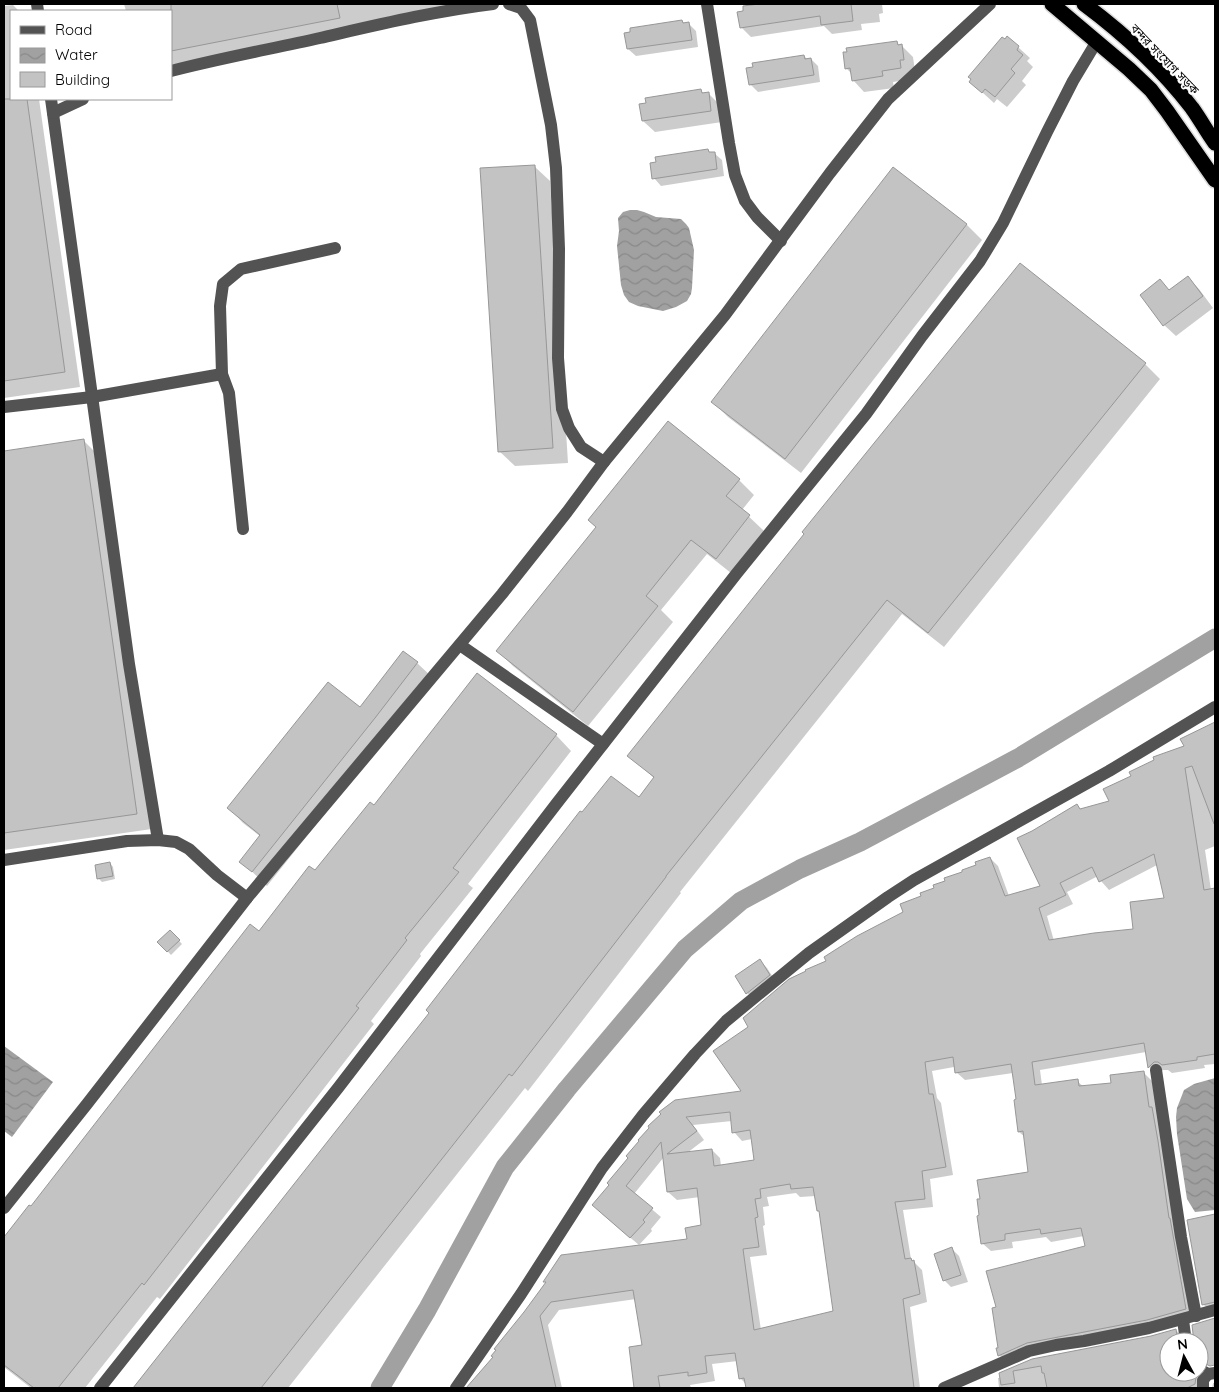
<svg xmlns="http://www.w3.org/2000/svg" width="1219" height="1392" viewBox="0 0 1219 1392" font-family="Quicksand,'Noto Sans Bengali',sans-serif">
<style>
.water{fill:url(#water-waves)}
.shadow{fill:#0003;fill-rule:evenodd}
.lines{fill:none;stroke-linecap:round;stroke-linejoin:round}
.canal{stroke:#a1a1a1;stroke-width:19}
.building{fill:#c3c3c3;stroke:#979797;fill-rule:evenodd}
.highway-casing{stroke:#dbdbdb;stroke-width:18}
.minor{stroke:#535353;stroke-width:12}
.highway{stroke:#000;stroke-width:15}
.labels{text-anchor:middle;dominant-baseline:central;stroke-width:4.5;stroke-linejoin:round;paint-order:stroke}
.street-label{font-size:12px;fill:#000;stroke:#fff}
</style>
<defs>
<pattern id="water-waves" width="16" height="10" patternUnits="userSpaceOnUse" patternTransform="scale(1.25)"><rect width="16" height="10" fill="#a1a1a1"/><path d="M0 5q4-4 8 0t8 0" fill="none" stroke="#898989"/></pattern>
</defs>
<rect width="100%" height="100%" fill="#fff"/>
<g class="water">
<polygon points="630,210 637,210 644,212 656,217 681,219 686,224 689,228 694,250 692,288 691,294 687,301 676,307 663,311 638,306 629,302 624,295 621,285 617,246 619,231 618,218 623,212"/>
<polygon points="4,1046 53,1082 12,1137 4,1131"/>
<polygon points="1215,1078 1215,1210 1195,1212 1187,1199 1177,1134 1176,1117 1177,1108 1184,1090 1194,1084"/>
</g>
<g class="shadow">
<polygon points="124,4 490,4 171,69 171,11 126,11"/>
<polygon points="768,4 882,4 883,13 879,14 880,22 861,24 862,30 832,34 824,26 751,37 741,27 745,12 744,7"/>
<polygon points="13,5 19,11 11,11 11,99 39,99 80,387 4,398 4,6"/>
<polygon points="682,21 685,24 689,24 696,31 698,47 636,56 628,49"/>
<polygon points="1008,38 1030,58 1027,61 1033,67 1022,81 1026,85 1007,107 997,99 994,103 971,82"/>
<polygon points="897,43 900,46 902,46 913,57 915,71 912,79 893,82 894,88 864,92 853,80 852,74 846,68"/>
<polygon points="804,56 807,59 811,59 818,66 820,82 758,92 750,84"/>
<polygon points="701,91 704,94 708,93 720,105 722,122 655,132 643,121"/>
<polygon points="707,150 710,153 714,153 722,160 724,176 661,186 654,178"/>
<polygon points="534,166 550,181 568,463 515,466 499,451"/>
<polygon points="893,169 967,225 982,240 801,473 728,417 713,402"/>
<polygon points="1188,278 1199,289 1213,308 1176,336 1164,325 1160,281 1170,291"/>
<polygon points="1145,364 1160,379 944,647 902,614 680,892 681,893 528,1091 525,1088 288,1388 134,1388 431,1013 639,799 655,779 629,755"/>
<polygon points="84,441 99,456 152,829 4,850 4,452"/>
<polygon points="739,480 754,495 742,510 764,531 731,573 707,554 661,610 673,622 588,726 513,666 498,651 597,528"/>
<polygon points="417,663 432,677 389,733 267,886 241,861 261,837 243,823 229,808 360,708"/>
<polygon points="477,674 556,735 571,751 468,884 473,888 420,954 421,956 371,1021 374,1024 160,1299 157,1297 85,1388 31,1388 4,1367 4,1239 29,1206 31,1208 259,933 374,806"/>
<path d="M1215,724V846L1205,850L1211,890L1215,889V1064L1204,1065L1205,1068L1172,1073L1168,1070H1163L1157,1075L1149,1067L1146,1052L1040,1070L1042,1085L1077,1081L1084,1087L1112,1084L1144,1073L1152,1081L1194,1318L1036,1351L1007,1363L999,1355L1086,1247L1084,1236L1051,1242L1046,1237L1012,1242L1013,1248L991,1251L982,1243L1030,1173L1025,1137L1019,1132L1018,1100L1013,1073L965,1080L956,1072L955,1067H954L932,1071L937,1098L941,1103L953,1175L930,1179L933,1207L903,1210L911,1259L922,1270L927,1302L910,1307L920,1388H747L746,1384L740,1378L738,1361L712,1364L715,1381L690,1385L691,1388H636L630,1348L643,1346L636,1299L559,1310L548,1325L562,1388H472L470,1386L494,1357L546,1284L545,1282L561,1256L688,1240L702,1226L700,1197L677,1200L668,1192L664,1157L634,1194L661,1217L651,1229L652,1231L639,1245L602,1214L630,1158L651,1128L743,1092L750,1028L828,962L905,912L922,897L935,888L978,866L990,858L998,866L1009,896L1041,887L1033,832L1076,805L1081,810L1110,802L1132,776L1185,746L1182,739ZM1157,865L1166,899L1135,930L1054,941L1047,916L1073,904L1067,892L1098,876L1101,881L1109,890ZM732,1121L734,1132L742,1141L752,1139L755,1161L721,1166L720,1158L712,1150L687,1153L704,1140L693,1125ZM796,1193L800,1197L816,1196L820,1212L835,1311L761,1330L750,1257L767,1255L763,1226L765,1225L763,1207L769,1206L767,1197Z"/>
<polygon points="110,863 113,867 115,879 102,882 98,878"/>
<polygon points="170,931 182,944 171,955 159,942"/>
<polygon points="760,961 767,968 776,982 755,1000 747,993 736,976"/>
<polygon points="1215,1216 1215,1312 1212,1313 1203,1304 1188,1221"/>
<polygon points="952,1249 959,1256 968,1282 951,1287 944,1280"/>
<polygon points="1176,1330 1184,1339 1184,1342 1169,1342 1169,1372 1194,1372 1202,1388 999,1388 998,1378 1001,1378 1000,1374"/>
<polygon points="1213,1383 1215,1383 1215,1388 1212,1388"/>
</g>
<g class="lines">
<polyline class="canal" points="380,1388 427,1310 505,1167 567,1089 685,949 741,901 800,869 860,842 1018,758 1215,638"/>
</g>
<g class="building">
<polygon points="171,4 337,4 340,18 171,51"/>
<polygon points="759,4 851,4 853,21 821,25 820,16 740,28 737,12 743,11 743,6"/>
<polygon points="682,20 683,23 689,22 692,40 627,49 624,33 630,32 630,28"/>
<polygon points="1007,36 1019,46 1017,50 1023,55 1011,69 1015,73 995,97 985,89 982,93 969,82 971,79 968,77 1002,37 1005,39"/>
<polygon points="897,41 898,45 902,44 904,60 900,60 901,68 882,71 883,76 852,81 850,68 845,69 843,52 847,52 846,48"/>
<polygon points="804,55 805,59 811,58 814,75 749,85 746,68 753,67 752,63"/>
<polygon points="701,89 702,93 709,92 711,111 642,121 639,104 646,103 645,98"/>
<polygon points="4,99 27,99 65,372 4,381"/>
<polygon points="708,149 709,152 715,152 717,169 652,179 650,163 656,162 655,157"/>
<polygon points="535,165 553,448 498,452 480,168"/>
<polygon points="893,167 967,224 785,459 711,402"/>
<polygon points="1020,263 1146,363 928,633 887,600 666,876 666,877 512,1076 509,1074 261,1388 133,1388 429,1013 426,1010 580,811 582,812 611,776 639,797 654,777 627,756 804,534 802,532"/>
<polygon points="1188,276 1203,296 1163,326 1140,295 1160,279 1169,290"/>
<polygon points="668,421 740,479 726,496 750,515 716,559 691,540 646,596 658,606 573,712 496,651 596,527 588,520"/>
<polygon points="84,439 137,814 4,833 4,451"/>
<polygon points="403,651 418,662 375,718 252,872 239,862 260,835 227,808 328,682 360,707"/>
<polygon points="477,673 557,734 453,868 459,872 405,938 407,940 356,1006 359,1008 144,1285 142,1283 58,1388 34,1388 4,1365 4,1237 29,1205 31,1206 250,924 259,931 309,866 315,870 370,802 374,805"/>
<path d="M1215,722V823L1214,824L1192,766L1185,768L1204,890L1215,888V1054L1197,1057V1060L1162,1065L1158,1062H1154L1148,1068L1144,1043L1032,1062L1035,1085L1078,1079L1079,1086L1111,1083L1110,1075L1144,1071L1149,1107H1152L1158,1141L1169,1218H1170L1186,1309L1147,1320L1027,1343L998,1356L996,1348H998L992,1308L996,1307L986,1271L1085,1246L1081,1228L1041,1234L1040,1229L1005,1234V1240L981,1244L977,1216L979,1215L977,1199H980L977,1180L1028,1172L1023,1131L1018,1132L1014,1100L1016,1099L1011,1064L955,1073L953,1057L925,1062L929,1094H933L946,1167L922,1171L925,1199L895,1202L905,1259L911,1258L912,1261L914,1260L920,1294L903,1299L914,1388H746L744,1378L739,1379L735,1353L705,1356L707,1373L688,1376V1372L658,1376L660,1388H634L629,1347L642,1345L633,1290L551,1302L540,1316L556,1388H466L493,1357L491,1356L496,1350L494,1349L524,1312L546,1282H543L561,1255L687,1239L685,1228L701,1225L697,1188L667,1192L661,1142L626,1186L653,1208L643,1220L645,1222L630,1238L592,1205L609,1185L607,1183L628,1158L626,1156L639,1141L638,1140L649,1128L648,1126L661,1114L659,1112L675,1100L741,1091L713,1051L748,1027L743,1018L789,979L806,971L805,970L826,961L824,957L857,936L903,912L900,904L921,896L920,893L934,888L933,885L945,881L944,878L962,872V870L976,865L975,862L990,857L1005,896L1040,886L1017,838L1032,831L1077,804L1080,809L1109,801L1103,789L1131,776L1129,772L1154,760L1153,757L1184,746L1180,739ZM1154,854L1164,898L1130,902L1133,929L1094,933L1049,940L1039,908L1066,895L1060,883L1092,867L1099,882ZM730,1112L732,1133L750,1130L754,1160L714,1166L712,1149L667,1154L697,1131L686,1117ZM790,1184L791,1189L813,1187L817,1211H819L833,1311L754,1330L743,1249L759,1247L755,1218L758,1217L755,1199L761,1198L760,1189Z"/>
<polygon points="110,862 113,876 97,879 95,865"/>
<polygon points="170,930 180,940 167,952 157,942"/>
<polygon points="760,959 770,975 746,994 735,976"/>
<polygon points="1215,1214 1215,1302 1202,1305 1187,1220"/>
<polygon points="952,1247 961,1275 943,1281 934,1254"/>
<polygon points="1215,1318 1215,1365 1210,1366 1199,1361 1199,1342 1194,1342 1192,1325"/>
<polygon points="1176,1329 1178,1342 1169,1342 1169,1372 1192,1372 1196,1377 1195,1384 1187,1388 1047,1388 1044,1373 1042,1373 1041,1366 1013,1371 1015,1383 1001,1385 999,1373 1032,1359 1151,1336"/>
</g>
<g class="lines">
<g class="highway-casing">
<g id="highway">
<polyline points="1052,4 1129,69 1151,90 1167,111 1215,180"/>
<path d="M1084,4C1123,33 1162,69 1192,108C1200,119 1207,132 1215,143"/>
</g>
</g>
<g class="minor">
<polyline points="37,4 38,11"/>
<polyline points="509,4 521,8 530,20 551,125 556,168 559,249 558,358 562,409 569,428 581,447 604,462"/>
<polyline points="707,4 729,143 735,175 745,201 757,217 781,241"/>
<path d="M171,71C221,58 271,49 320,38C377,25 435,11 493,4"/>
<polyline points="51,99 129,664 158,840"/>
<polyline points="53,113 83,99"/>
<polyline points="4,407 92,397 222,374"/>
<polyline points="243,529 229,393 222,374 220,306 223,284 241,269 335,248"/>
<polyline points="460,645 603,744"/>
<polyline points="4,860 127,841 158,840 176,842 189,849 217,875 247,898"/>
<polyline points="1156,1070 1181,1237 1196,1316"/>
<polyline points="4,1208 87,1104 247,898 502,594 567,512 604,462 725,315 830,173 888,99 990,4"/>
<polyline points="1183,1320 1186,1342"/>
<polyline points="1199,1369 1208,1374 1215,1373"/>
<polyline points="100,1388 338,1088 557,803 737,573 866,414 922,336 980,261 1003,223 1047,132 1073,81 1097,41"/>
<polyline points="456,1388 521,1294 602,1168 643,1115 695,1054 726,1021 809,953 888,897 914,880 1109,771 1215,707"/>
<polyline points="944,1388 1029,1351 1056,1345 1084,1341 1149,1328 1215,1310"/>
<polyline points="1203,1388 1203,1380 1208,1374"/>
</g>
<use href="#highway" class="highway"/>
</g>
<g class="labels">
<g class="street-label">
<text transform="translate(1165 59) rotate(46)">বন্দর সংযোগ সড়ক</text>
</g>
</g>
<rect width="1219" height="1392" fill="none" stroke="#000000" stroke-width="10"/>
<rect x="10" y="10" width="162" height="90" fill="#ffffff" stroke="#999999"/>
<rect x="20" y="26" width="25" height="8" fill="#535353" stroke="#999999"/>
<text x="55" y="35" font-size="15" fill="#000000">Road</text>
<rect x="20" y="48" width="25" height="15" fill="url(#water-waves)" stroke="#999999"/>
<text x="55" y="60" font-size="15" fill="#000000">Water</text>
<rect x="20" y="72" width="25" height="15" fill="#c3c3c3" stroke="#999999"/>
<text x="55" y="85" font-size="15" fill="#000000">Building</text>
<g transform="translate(1184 1357) rotate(353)"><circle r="24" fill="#ffffff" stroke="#999999"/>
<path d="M0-4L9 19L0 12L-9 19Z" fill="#000000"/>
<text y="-8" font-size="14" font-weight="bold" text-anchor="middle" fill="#000000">N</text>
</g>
</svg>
